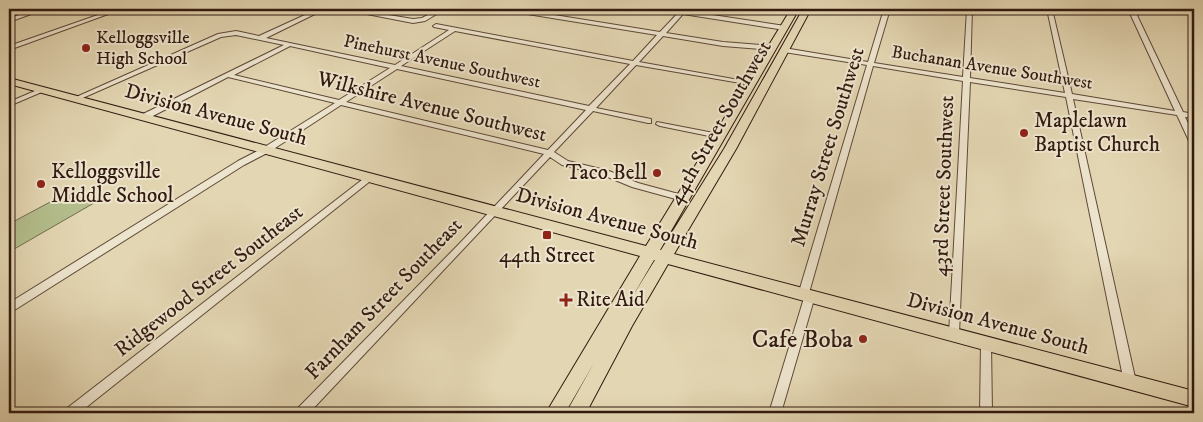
<svg xmlns="http://www.w3.org/2000/svg" width="1203" height="422" viewBox="0 0 1203 422" font-family="'IM FELL DW Pica',serif">
<style>
.green{fill:#b3be8c;stroke:#726c4e}
.lines{fill:none;stroke-linecap:round;stroke-linejoin:round}
.street-casing{stroke:#5e4938;stroke-width:2}
.secondary-casing{stroke:#321a10;stroke-width:3}
.primary-casing{stroke:#321a10;stroke-width:2}
.street{fill:#ede4cd;fill-rule:evenodd}
.secondary{fill:#ede4cd;fill-rule:evenodd}
.primary{fill:#e3d6b2;fill-rule:evenodd}
.poi-dot{fill:#8f2418;stroke:#ede4cd;stroke-width:2}
.labels{text-anchor:middle;dominant-baseline:central;stroke-width:4;stroke-linejoin:round;paint-order:stroke}
.far-poi-label{font-size:18px;fill:#321a10;stroke:#ede4cd;text-anchor:start}
.far-street-label{font-size:18px;fill:#321a10;stroke:#ede4cd}
.street-label{font-size:21px;fill:#321a10;stroke:#ede4cd}
.poi-label{font-size:21px;fill:#321a10;stroke:#ede4cd;text-anchor:start}
.near-poi-label{font-size:25px;fill:#321a10;stroke:#ede4cd;text-anchor:end}
</style>
<rect width="100%" height="100%" fill="#e3d6b2"/>
<filter id="stains"><feTurbulence type="fractalNoise" baseFrequency=".004" numOctaves="4"/><feColorMatrix values="0 0 0 0 .2 0 0 0 0 .09 0 0 0 0 .02 0 0 0 .5 -.17"/></filter>
<radialGradient id="worn" r=".72"><stop offset=".6" stop-color="#630" stop-opacity="0"/><stop offset="1" stop-color="#630" stop-opacity=".3"/></radialGradient>
<polygon class="green" points="67,193 94,203 9,252 9,224"/>
<g class="lines">
<g class="street-casing">
<g id="street">
<polygon points="13,9 32,11 37,9 45,9 9,22 9,18 26,13"/>
<polygon points="115,9 122,9 9,50 9,46"/>
<path d="M318,9H325L266,38L395,65L449,30L434,27L433,26L436,24L633,61L657,35L509,11L507,9H517L660,32L678,13L661,11L659,9L681,10L682,9H687L686,11L785,26L788,28L785,30L683,14L666,33L723,42L772,46L775,48L772,50L723,46L663,36L639,62L750,82L753,84L752,85L636,65L596,108L651,119V123H648L593,111L554,152L568,161L609,171L638,183L686,196L687,198L686,200L683,201L632,187L603,175L562,165L550,157L309,413H295L297,409L460,243L544,154L341,105L269,152L244,165L13,311L9,312V303L238,161L263,148L335,103L228,77L147,119H141V115L284,45L236,35L221,37L78,100H74V98L218,34L236,31L259,36ZM455,31L630,64L589,106L401,66ZM290,46L390,68L339,100L234,75ZM397,69L586,110L548,150L346,102Z"/>
<polygon points="341,9 352,9 413,19 422,18 439,9 445,9 425,21 413,23"/>
<polygon points="884,9 890,9 874,63 963,77 967,9 972,9 970,78 1065,93 1047,9 1052,9 1072,94 1175,111 1128,9 1134,9 1183,112 1194,114 1194,118 1185,117 1194,136 1194,145 1190,143 1177,115 1073,99 1136,382 1134,385 1130,387 1126,385 1124,382 1066,97 970,82 959,334 958,337 954,338 950,337 949,334 963,81 873,66 809,293 814,293 815,296 781,413 769,413 804,298 799,298 798,295 867,65 784,52 781,50 784,48 868,62"/>
<polygon points="42,88 44,89 44,91 9,106 9,102"/>
<polygon points="657,122 719,134 723,136 719,138 660,126 656,124"/>
<polygon points="367,176 370,176 374,178 79,413 64,413 66,409"/>
<polygon points="986,339 990,340 991,343 992,413 980,413 981,343 982,340"/>
</g>
</g>
<g class="secondary-casing">
<polygon id="secondary" points="1162,9 1194,10 1194,14 1165,11"/>
</g>
<g class="primary-casing">
<path id="primary" d="M791,9H799L660,250H661L724,149L803,9H811L736,149L674,254L1194,391V407L668,264L632,326L586,413H566L594,363L565,413H546L640,256L9,84V78L646,246ZM654,260H655L631,299Z"/>
</g>
<use href="#street" class="street"/>
<use href="#secondary" class="secondary"/>
<use href="#primary" class="primary"/>
</g>
<g class="poi-dot">
<circle cx="86" cy="48" r="5"/>
<circle cx="1024" cy="133" r="5"/>
<circle cx="657" cy="173" r="5"/>
<circle cx="41" cy="184" r="5"/>
<rect x="542" y="230" width="10" height="10" rx="2.5"/>
<path d="M563.5 292.5h5v5h5v5h-5v5h-5v-5h-5v-5h5z"/>
<circle cx="863" cy="339" r="5"/>
</g>
<g class="labels">
<g class="far-poi-label">
<text x="96" y="38">Kelloggsville<tspan x="96" dy="21">High School</tspan></text>
</g>
<g class="far-street-label">
<text transform="translate(442 62) rotate(12)">Pinehurst Avenue Southwest</text>
<text transform="translate(992 68) rotate(9)">Buchanan Avenue Southwest</text>
</g>
<g class="street-label">
<text transform="translate(432 107) rotate(14)">Wilkshire Avenue Southwest</text>
<text transform="translate(216 115) rotate(15)">Division Avenue South</text>
<text transform="translate(720 123) rotate(-60)">44th Street Southwest</text>
<text transform="translate(828 147) rotate(-73)">Murray Street Southwest</text>
<text transform="translate(944 186) rotate(-88)">43rd Street Southwest</text>
<text transform="translate(607 219) rotate(15)">Division Avenue South</text>
<text transform="translate(209 281) rotate(-38)">Ridgewood Street Southeast</text>
<text transform="translate(384 299) rotate(-46)">Farnham Street Southeast</text>
<text transform="translate(998 324) rotate(15)">Division Avenue South</text>
</g>
<g class="poi-label">
<text x="1034" y="121">Maplelawn<tspan x="1034" dy="24">Baptist Church</tspan></text>
<text x="51" y="172">Kelloggsville<tspan x="51" dy="24">Middle School</tspan></text>
<text x="647" y="173" text-anchor="end">Taco Bell</text>
<text x="547" y="256" text-anchor="middle">44th Street</text>
<text x="576" y="300">Rite Aid</text>
</g>
<g class="near-poi-label">
<text x="853" y="339">Cafe Boba</text>
</g>
</g>
<rect width="1203" height="422" fill="none" stroke="#e3d6b2" stroke-width="30"/>
<rect x="10" y="10" width="1183" height="402" fill="none" stroke="#321a10" stroke-width="2.5"/>
<rect x="15" y="15" width="1173" height="392" fill="none" stroke="#321a10"/>
<rect width="100%" height="100%" filter="url(#stains)"/>
<rect width="100%" height="100%" fill="url(#worn)"/>
</svg>
